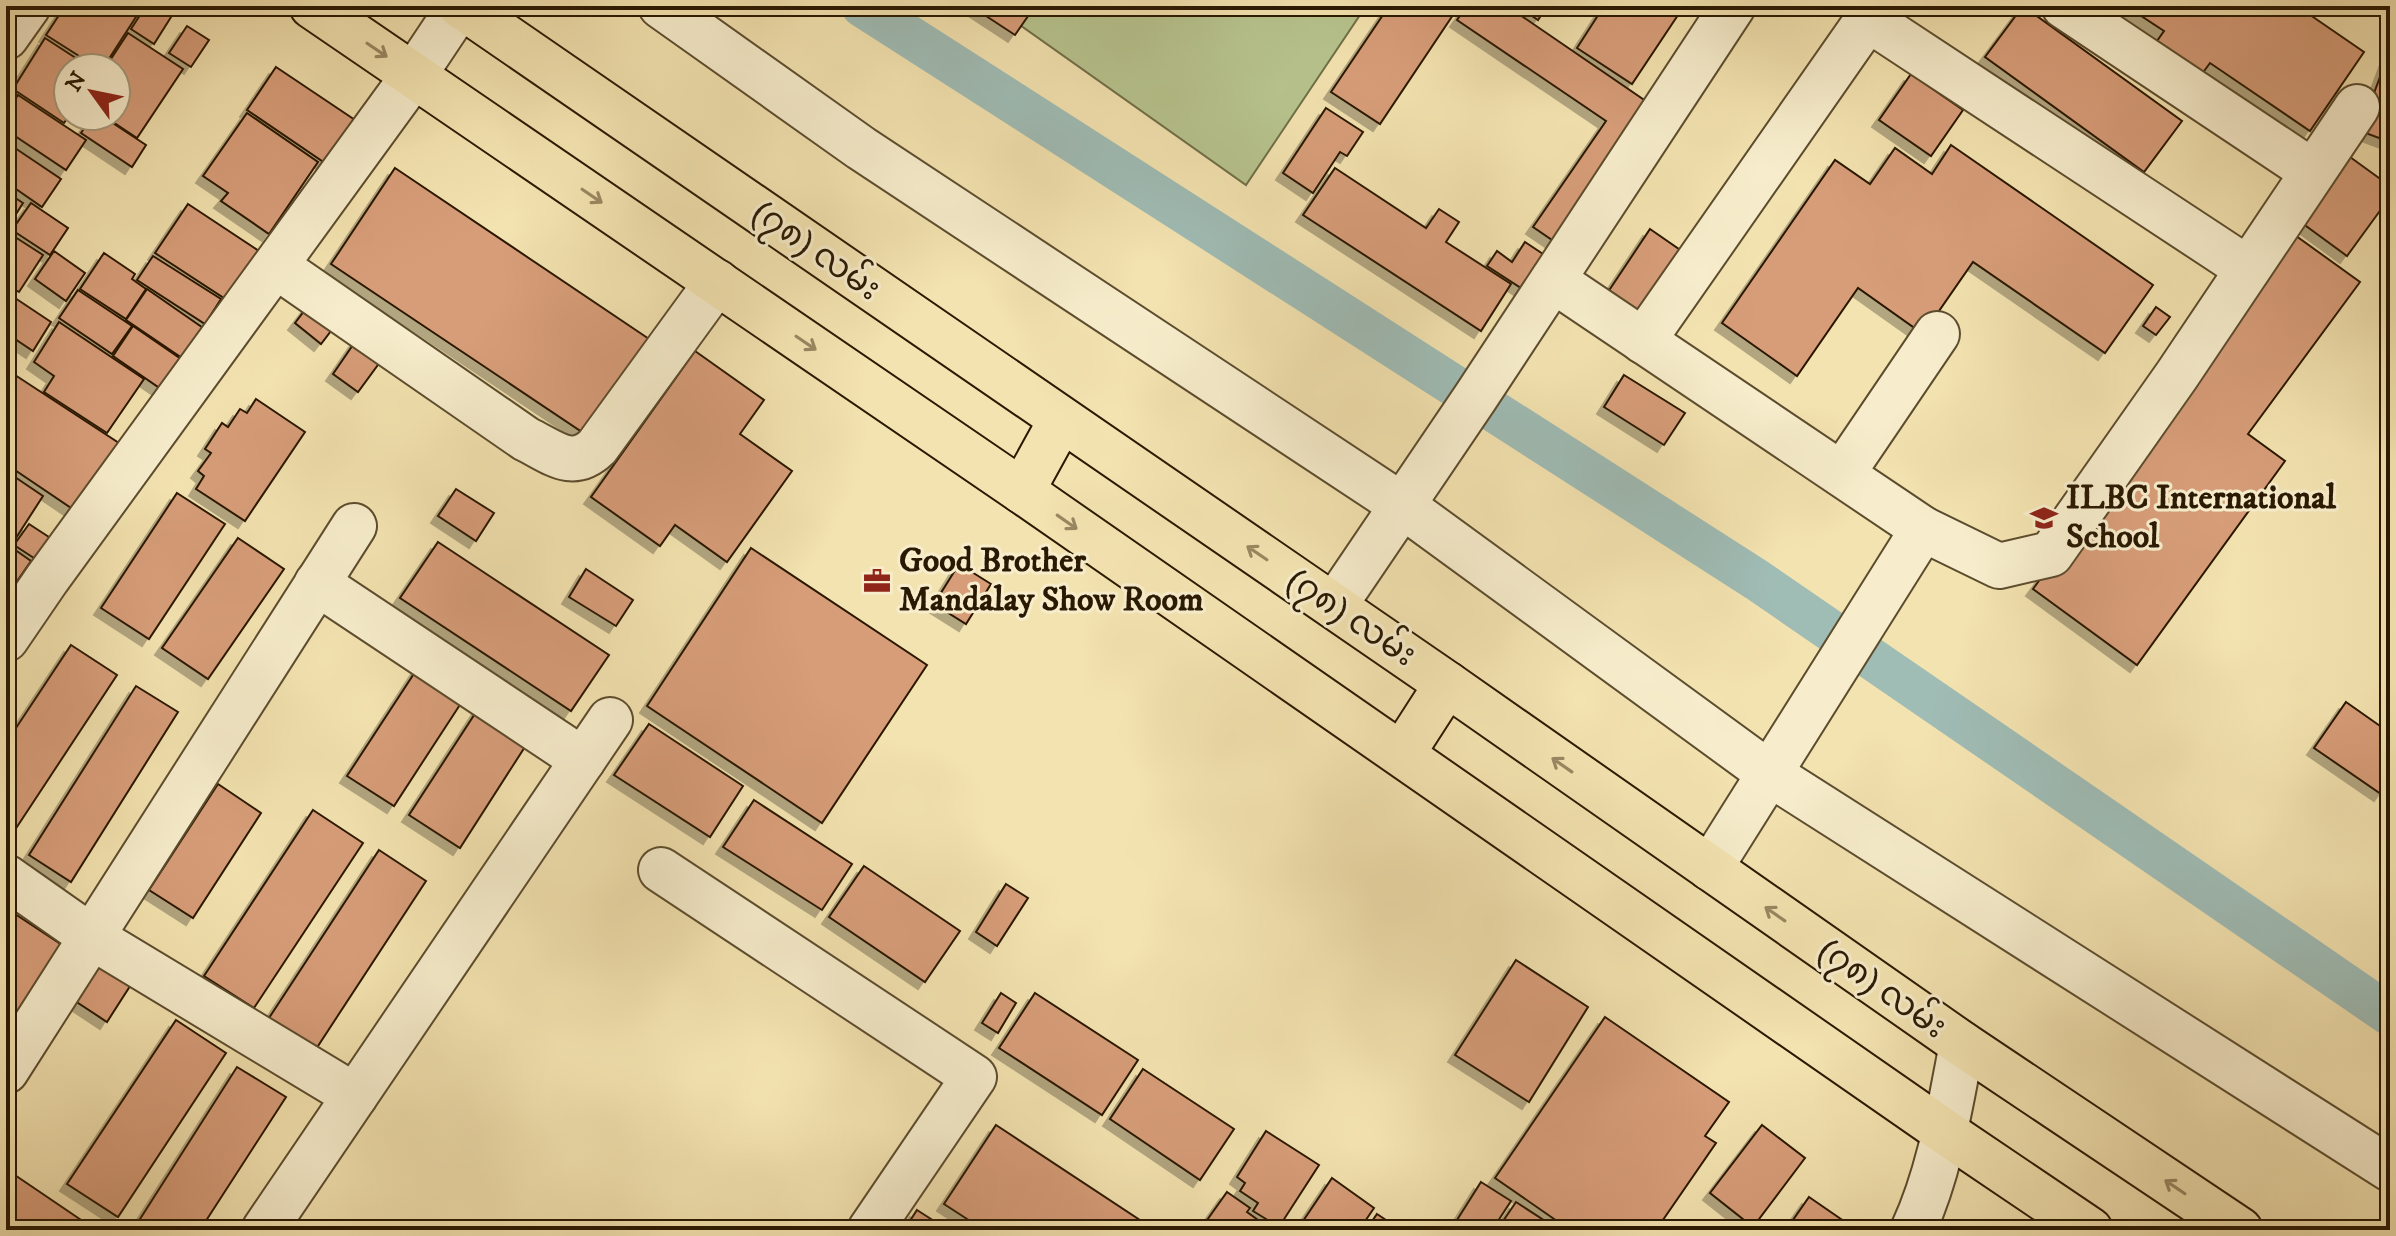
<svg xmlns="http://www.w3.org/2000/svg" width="2396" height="1236" viewBox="0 0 2396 1236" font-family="'IM FELL DW Pica','Noto Sans Myanmar',serif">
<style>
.green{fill:#b7c48e;stroke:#706e48;stroke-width:2}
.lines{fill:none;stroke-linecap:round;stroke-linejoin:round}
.canal{stroke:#9fbcb5;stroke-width:42}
.building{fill:#d79d79;stroke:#2a1902;stroke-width:2;filter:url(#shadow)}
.minor-casing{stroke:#5c4c2e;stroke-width:48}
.major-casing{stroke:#2a1902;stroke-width:48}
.highway-casing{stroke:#2a1902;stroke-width:48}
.minor{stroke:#f7edcc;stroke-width:44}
.major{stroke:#f3e3b0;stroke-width:44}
.highway{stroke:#f3e3b0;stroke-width:44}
.oneway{stroke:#998862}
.labels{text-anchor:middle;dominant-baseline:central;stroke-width:6;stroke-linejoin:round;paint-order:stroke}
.street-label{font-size:34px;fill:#2a1902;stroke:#f7edcc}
.poi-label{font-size:34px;font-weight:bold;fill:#2a1902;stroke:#f7edcc;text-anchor:start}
</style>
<defs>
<filter id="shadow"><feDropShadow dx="-7" dy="7" stdDeviation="0" flood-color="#0004"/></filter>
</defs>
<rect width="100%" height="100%" fill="#f3e3b0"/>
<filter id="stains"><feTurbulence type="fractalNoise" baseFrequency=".0025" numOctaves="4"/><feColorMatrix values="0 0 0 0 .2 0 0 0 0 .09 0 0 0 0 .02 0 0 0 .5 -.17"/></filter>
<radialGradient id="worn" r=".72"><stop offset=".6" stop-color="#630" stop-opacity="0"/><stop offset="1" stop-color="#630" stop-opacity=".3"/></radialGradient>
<polygon class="green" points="993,6 1366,6 1246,185"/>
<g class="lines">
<polyline class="canal" points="862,6 1757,580 2390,1015"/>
</g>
<g class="building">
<polygon points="65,6 143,6 103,68 98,68 46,35"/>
<polygon points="146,6 178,6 154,44 131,29"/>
<polygon points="980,6 1035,6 1015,35 977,10"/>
<polygon points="1389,6 1459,6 1380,124 1331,92"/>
<polygon points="1467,6 1507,6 1653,106 1558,244 1533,227 1606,121 1457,20"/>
<polygon points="1517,6 1547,6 1538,20"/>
<polygon points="1604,6 1684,6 1632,84 1577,48"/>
<polygon points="2023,6 2182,121 2144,172 1985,57"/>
<polygon points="2126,6 2297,6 2364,52 2310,131 2210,63 2196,82 2150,51 2164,31"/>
<polygon points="187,26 209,40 191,67 169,53"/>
<polygon points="128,33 183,69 137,138 104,116 116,116 116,68 105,68"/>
<polygon points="45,38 91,68 68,68 69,116 64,123 13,89"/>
<polygon points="2390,50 2390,142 2360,131"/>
<polygon points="276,67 355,120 325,163 247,110"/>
<polygon points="1911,74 1963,110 1931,156 1879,120"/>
<polygon points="18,95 86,140 66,170 6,130 6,113"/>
<polygon points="1326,108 1363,132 1347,156 1340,152 1313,193 1283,173"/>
<polygon points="247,113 318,162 269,234 221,201 228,193 203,176"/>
<polygon points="93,116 102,116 146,145 132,167 81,133"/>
<polygon points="6,142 61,179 42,207 6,182"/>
<polygon points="1951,145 2153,285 2105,353 1973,262 1923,334 1858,288 1797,376 1722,323 1835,160 1870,184 1895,148 1932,174"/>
<polygon points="2350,157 2390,186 2390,197 2347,256 2302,223"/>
<polygon points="395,168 652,341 588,436 331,264"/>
<polygon points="1335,168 1426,228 1439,209 1459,222 1446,242 1511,284 1481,331 1303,215"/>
<polygon points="6,192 23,203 6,230"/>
<polygon points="31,203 68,228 50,255 12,230"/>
<polygon points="188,204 259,251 227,300 155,253"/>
<polygon points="1650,229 1689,256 1647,319 1608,292"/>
<polygon points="2292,233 2360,282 2248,434 2285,461 2137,665 2033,589"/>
<polygon points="15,237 43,255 19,292 6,284 6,251"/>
<polygon points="1525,242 1543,254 1521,288 1487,266 1497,251 1512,262"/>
<polygon points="54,251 85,273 66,301 35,279"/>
<polygon points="104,253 135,274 132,279 146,289 126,319 80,289"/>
<polygon points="153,256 221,299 205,324 137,280"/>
<polygon points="147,289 206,330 185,360 126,320"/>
<polygon points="78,290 132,326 112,354 59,318"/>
<polygon points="15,298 51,322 33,351 6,333 6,311"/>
<polygon points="308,306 334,327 321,344 295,323"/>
<polygon points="2156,307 2170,317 2156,335 2143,326"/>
<polygon points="59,322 144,379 107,433 44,392 54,376 34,362"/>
<polygon points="133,326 181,359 161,389 113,356"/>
<polygon points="357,339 383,358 358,392 333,374"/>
<polygon points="695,351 764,400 740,434 792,471 727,562 675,525 660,546 591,497"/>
<polygon points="15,375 122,445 77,512 6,464 6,389"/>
<polygon points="1624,375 1685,413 1664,445 1604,407"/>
<polygon points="256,399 305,432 245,521 196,489 204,476 198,471 211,453 205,449 222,423 228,427 240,409 247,413"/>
<polygon points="6,471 43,496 14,541 6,535"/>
<polygon points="456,489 494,513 476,541 438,516"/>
<polygon points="177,493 225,524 149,639 101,608"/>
<polygon points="29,524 55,541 40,562 14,545"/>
<polygon points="238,538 284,569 208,679 162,648"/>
<polygon points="438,542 609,655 571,711 400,598"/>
<polygon points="11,547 31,561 13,587 6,582 6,555"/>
<polygon points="751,548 927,665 822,823 647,706"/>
<polygon points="959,564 991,584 966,624 934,604"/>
<polygon points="586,569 633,600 616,626 569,597"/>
<polygon points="71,645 117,675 9,839 6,836 6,743"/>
<polygon points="419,666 465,697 394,806 347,776"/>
<polygon points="136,686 178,712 71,882 29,855"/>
<polygon points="2346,702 2390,733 2390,781 2381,794 2314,748"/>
<polygon points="480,706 530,739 460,848 409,815"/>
<polygon points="649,724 743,786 710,837 614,775"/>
<polygon points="218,784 261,813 193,918 149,890"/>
<polygon points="754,800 852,864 822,910 723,847"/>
<polygon points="313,810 363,843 254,1008 204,976"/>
<polygon points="379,850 426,881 316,1049 269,1018"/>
<polygon points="864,866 960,931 925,982 829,917"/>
<polygon points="1006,884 1028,898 997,946 976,932"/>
<polygon points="12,912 65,947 6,1039 6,921"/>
<polygon points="94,958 132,983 107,1022 69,997"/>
<polygon points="1516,960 1588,1007 1529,1102 1455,1055"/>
<polygon points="1001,993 1016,1003 998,1033 982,1023"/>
<polygon points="1035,993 1138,1060 1102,1115 999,1048"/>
<polygon points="1605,1017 1729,1102 1705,1136 1716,1143 1656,1230 1570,1230 1495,1178"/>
<polygon points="176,1020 226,1053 118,1217 67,1184"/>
<polygon points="237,1067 286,1097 200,1230 133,1230"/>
<polygon points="1143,1069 1234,1129 1200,1180 1110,1119"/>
<polygon points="996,1125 1155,1230 984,1230 944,1204"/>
<polygon points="1762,1125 1805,1158 1753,1227 1710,1193"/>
<polygon points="1266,1131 1319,1165 1279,1227 1253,1211 1258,1203 1240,1191 1245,1183 1237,1177"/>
<polygon points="6,1169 87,1224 83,1230 6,1230"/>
<polygon points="1332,1178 1374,1208 1359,1230 1297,1230"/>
<polygon points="1481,1182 1511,1201 1492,1230 1473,1230 1457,1220"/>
<polygon points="1227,1192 1250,1208 1247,1212 1272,1230 1200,1230"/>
<polygon points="1809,1197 1851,1226 1848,1230 1786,1230"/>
<polygon points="1516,1202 1559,1230 1497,1230"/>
<polygon points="917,1210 948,1230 904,1230"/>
<polygon points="1377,1214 1401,1230 1366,1230"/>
</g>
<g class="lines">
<g class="minor-casing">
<g id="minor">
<polyline points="661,6 861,148 1403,506 1770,774 2390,1169"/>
<polyline points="2064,6 2313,172"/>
<polyline points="1868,19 2248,269"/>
<polyline points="6,37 28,6"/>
<path d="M276,266L526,439C553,452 572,471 597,447L717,282"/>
<polyline points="1553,280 1923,529 1710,868"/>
<polyline points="1643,341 1877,6"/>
<polyline points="1842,474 1937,334"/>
<polyline points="1923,529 1999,566 2051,554 2177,375 2357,107"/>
<polyline points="317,583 583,760"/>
<polyline points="1334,606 1475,398 1733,6"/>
<polyline points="6,639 47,579 414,75 460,6"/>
<polyline points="661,870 974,1077 870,1230"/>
<polyline points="6,877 90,936 355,1096"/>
<polyline points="6,1071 354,526"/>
<polyline points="264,1230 610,720"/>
<path d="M1913,1230C1940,1172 1950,1106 1962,1044"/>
</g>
</g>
<g class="major-casing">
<g id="major">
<polyline points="312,6 1022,491 1945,1132 2090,1230"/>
<polyline points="461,6 1447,684 1962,1044 2240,1230"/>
</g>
</g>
<g class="highway-casing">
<g id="highway">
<polyline points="1022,491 1061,420"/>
<polyline points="1402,754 1447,684"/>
</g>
</g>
<use href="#minor" class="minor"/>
<use href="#major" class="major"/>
<use href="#highway" class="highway"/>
</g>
<defs><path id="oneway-shaft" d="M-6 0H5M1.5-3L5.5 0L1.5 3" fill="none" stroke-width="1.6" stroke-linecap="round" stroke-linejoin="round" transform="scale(2)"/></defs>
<g class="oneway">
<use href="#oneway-shaft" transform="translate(377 50) rotate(34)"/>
<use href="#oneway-shaft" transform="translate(592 196) rotate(34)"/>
<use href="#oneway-shaft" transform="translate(806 343) rotate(34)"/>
<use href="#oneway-shaft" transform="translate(1067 522) rotate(35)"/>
<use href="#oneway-shaft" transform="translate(1257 553) rotate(-146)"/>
<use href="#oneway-shaft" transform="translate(1562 765) rotate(-145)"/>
<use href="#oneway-shaft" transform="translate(1775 914) rotate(-145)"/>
<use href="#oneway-shaft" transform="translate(2175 1187) rotate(-146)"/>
</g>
<defs>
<g id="school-bare" transform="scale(2.16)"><path d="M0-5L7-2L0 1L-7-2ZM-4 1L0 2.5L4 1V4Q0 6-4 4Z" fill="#8f2418" stroke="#f7edcc" stroke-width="2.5" paint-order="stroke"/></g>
<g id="office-bare" transform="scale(2.16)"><path d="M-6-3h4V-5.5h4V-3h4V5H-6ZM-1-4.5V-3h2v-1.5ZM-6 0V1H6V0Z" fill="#8f2418" stroke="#f7edcc" stroke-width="2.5" paint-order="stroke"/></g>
</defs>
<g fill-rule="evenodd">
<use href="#school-bare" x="2044" y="518"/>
<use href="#office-bare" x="877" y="581"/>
</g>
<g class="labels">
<g class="street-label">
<text transform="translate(816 251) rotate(35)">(၇၈) လမ်း</text>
<text transform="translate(1351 618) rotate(34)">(၇၈) လမ်း</text>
<text transform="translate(1882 989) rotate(35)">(၇၈) လမ်း</text>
</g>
<g class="poi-label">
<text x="2066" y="498">ILBC International<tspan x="2066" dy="39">School</tspan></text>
<text x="899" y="561">Good Brother<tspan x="899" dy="39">Mandalay Show Room</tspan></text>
</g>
</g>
<rect width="2396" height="1236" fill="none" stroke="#f3e3b0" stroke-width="32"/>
<rect x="8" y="8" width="2380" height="1220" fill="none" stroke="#2a1902" stroke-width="4"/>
<rect x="16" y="16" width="2364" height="1204" fill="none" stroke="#2a1902" stroke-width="2"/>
<g transform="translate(92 92) rotate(303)"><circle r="38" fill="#f7edcc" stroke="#a5987b" stroke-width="2"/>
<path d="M0-6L14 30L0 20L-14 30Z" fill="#8f2418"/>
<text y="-12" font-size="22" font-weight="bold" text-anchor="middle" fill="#2a1902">N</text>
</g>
<rect width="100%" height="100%" filter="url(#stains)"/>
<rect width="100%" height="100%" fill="url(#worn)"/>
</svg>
